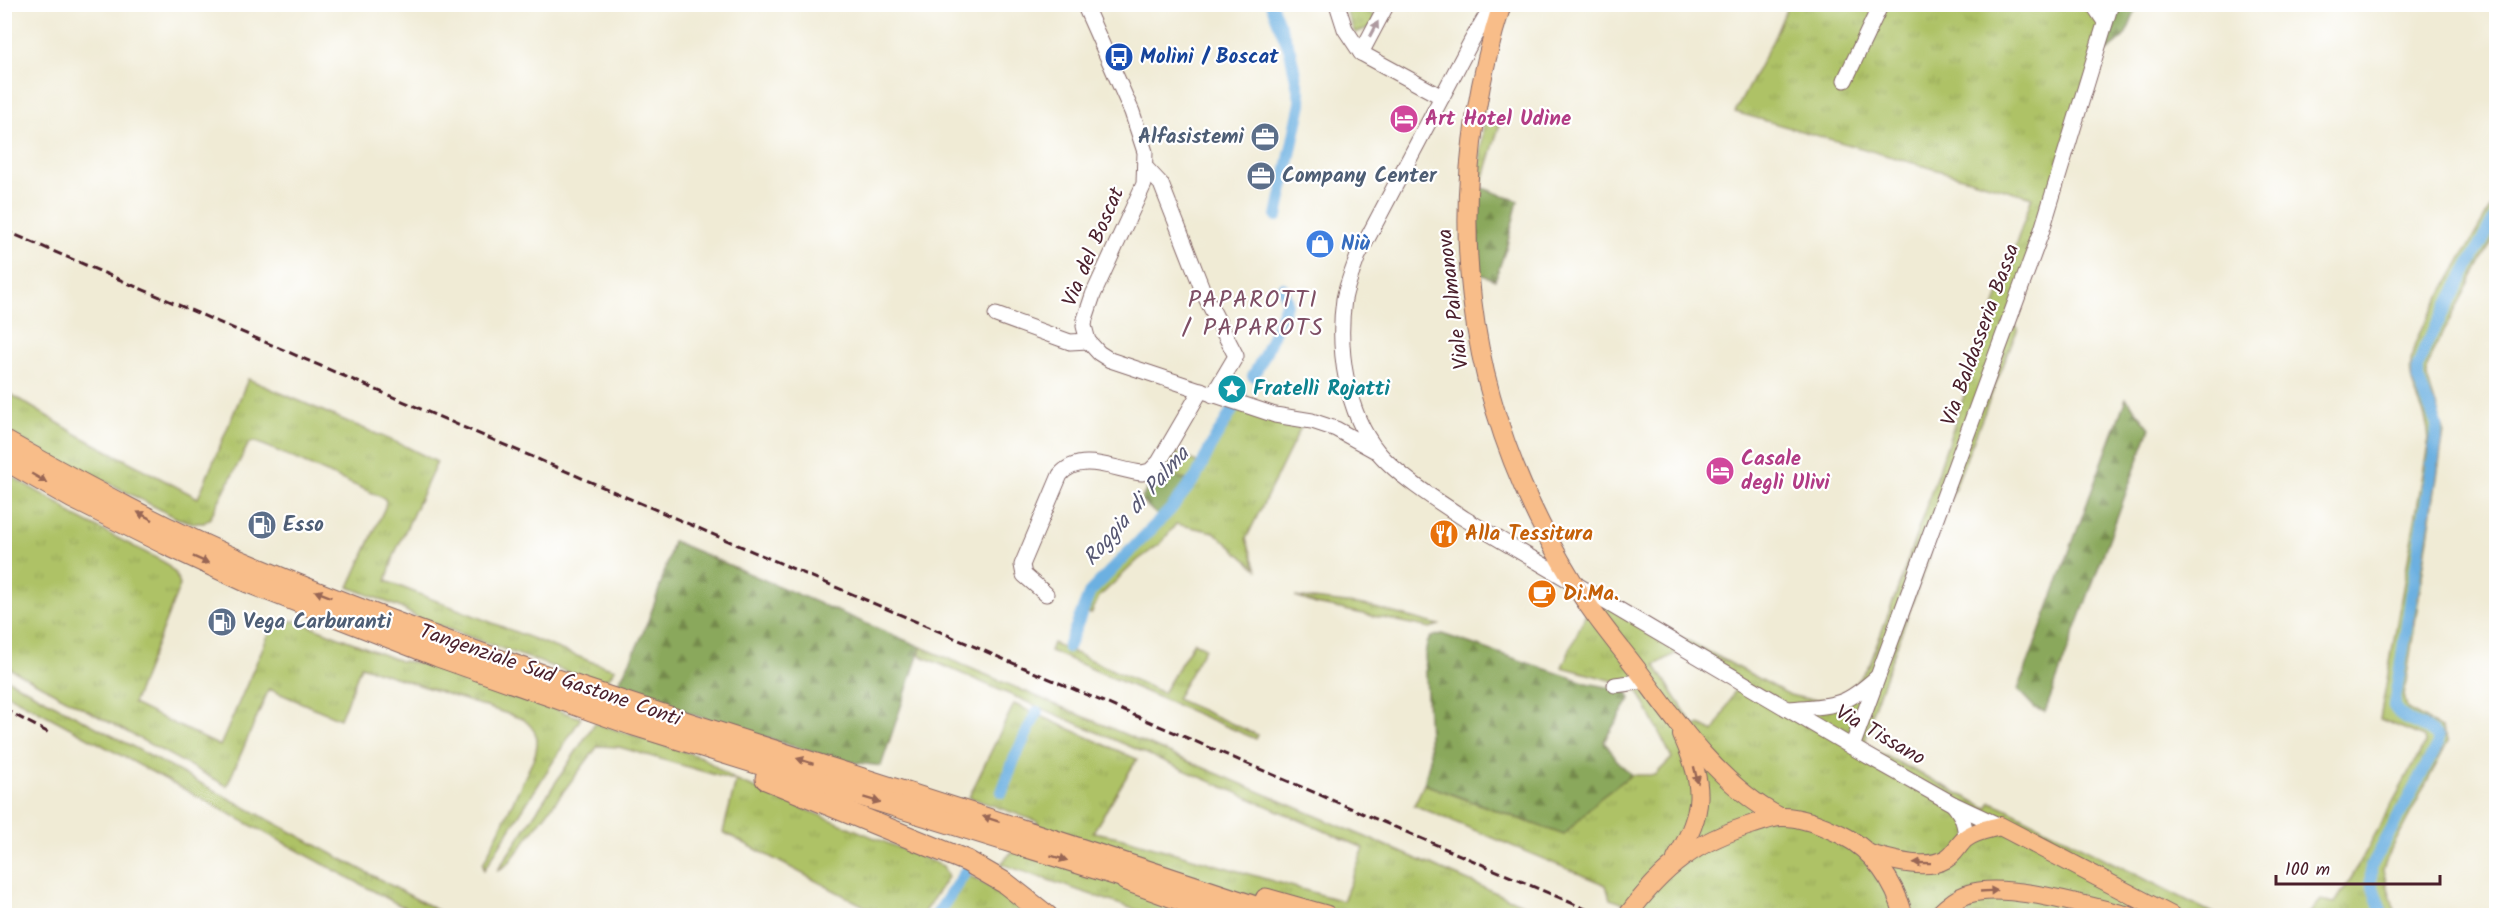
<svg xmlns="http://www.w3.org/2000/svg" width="2501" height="920" viewBox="0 0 2501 920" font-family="Kalam,sans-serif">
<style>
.grass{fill:url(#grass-tufts);stroke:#7c7048;stroke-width:1.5;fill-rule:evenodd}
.forest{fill:url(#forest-firs);stroke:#6a6443;stroke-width:1.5}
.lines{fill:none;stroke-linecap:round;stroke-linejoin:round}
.canal{stroke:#6cb0e1;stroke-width:12}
.minor-casing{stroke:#846666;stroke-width:17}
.major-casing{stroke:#846666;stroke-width:20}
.highway-casing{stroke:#846666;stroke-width:23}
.minor{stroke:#fff;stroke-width:15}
.major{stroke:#f8bd89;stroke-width:18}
.highway{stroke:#f8bd89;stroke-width:21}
.rail{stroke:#4a1f2b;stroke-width:3;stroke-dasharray:9 4.5;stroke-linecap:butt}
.oneway{fill:#ae9aa0}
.oneway2{fill:#986655}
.labels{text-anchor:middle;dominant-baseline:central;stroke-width:4.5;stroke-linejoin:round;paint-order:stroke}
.transit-label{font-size:21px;font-weight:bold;fill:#164399;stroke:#fff;text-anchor:start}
.hotel-label{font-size:21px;font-weight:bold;fill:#b23c85;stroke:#fff;text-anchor:start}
.service-label{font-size:21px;font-weight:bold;fill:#4e5e75;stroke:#fff;text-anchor:start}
.shop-label{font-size:21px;font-weight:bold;fill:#366cbe;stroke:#fff;text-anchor:start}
.street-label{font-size:21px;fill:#4a1f2b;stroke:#fff}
.culture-label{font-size:21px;font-weight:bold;fill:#0d838f;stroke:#fff;text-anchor:start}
.food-label{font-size:21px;font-weight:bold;fill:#c56008;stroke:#fff;text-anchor:start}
.water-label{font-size:22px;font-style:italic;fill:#585974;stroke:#fff}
.quarter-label{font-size:24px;letter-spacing:1.5px;fill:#7e4f65;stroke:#fff}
</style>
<defs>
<pattern id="grass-tufts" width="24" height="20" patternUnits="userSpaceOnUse" patternTransform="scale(1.5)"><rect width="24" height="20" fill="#aec266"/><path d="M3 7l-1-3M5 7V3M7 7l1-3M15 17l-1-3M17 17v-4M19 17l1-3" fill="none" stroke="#97a659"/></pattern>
<pattern id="forest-firs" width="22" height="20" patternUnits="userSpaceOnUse" patternTransform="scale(1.5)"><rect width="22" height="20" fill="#8aa85b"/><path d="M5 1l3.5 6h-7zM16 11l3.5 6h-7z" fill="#73884b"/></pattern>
</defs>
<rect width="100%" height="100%" fill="#fff"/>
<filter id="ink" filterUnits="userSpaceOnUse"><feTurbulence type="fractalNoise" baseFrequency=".0167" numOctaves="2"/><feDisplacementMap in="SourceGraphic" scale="12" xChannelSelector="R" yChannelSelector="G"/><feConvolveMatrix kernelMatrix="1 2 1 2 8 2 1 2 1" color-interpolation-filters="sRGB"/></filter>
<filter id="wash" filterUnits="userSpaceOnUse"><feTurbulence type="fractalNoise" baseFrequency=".008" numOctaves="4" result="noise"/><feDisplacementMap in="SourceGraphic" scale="24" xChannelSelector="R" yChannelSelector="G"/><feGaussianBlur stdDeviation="1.35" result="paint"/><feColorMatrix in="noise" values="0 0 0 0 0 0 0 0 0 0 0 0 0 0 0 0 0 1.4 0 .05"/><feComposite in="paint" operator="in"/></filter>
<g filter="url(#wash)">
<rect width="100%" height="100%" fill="#f0ebd5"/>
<g class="grass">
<path d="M1788,5H2117L2014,326L2018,328L1958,479L1873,710L1866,738V744L1876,751L1987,808L1991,802L2003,807L2216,915L1706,916L1676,907L1657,915L1610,899L1606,885L1414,805L1424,784L1564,835L1599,799L1631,775H1655L1672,758L1636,687L1562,667L1597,589L1664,628L1790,695C1827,706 1851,696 1870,663L1901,580L2032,197L1735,112L1774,38ZM1680,651L1737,686L1714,732L1701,725L1694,726L1655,665Z"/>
<polygon points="1358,7 1377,17 1371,27 1355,33 1346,11"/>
<polygon points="1484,117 1500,123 1477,201"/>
<path d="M2496,197V233L2432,353L2427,368V378L2444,431L2404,695L2407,709L2441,728L2448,742L2387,858L2383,870L2396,915H2304L2311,912L2321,900L2335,903L2353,875L2425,743L2424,737L2380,719L2429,440C2427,395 2396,388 2419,334Z"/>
<polygon points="248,379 407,447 437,462 395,553 386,581 592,662 615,669 604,685 420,619 399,607 349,587 385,507 386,501 384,498 266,446 255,442 249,443 210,518 204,523 194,523 177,518 89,473 63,464 5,431 4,390 78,435 198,498"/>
<polygon points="1237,407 1303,423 1246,539 1257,569 1214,532 1176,524 1160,544 1138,560 1099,597 1091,614 1085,612 1093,594 1185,496 1198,478"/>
<polygon points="1170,450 1201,464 1189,481 1157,471"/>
<path d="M4,472L63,506L71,514L164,562L175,573L180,585L133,704L220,746L267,638C275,625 282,620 298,621L400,661L421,663L581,718L484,870L483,864L534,758C540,740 538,731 523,719L361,666L340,719L269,689L227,786L5,666Z"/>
<polygon points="1295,597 1364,605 1439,625 1430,628 1316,604"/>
<polygon points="1194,642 1205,648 1176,699 1258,735 1256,739 1050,651 1053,643 1163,693"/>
<polygon points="921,647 1548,915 1151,915 1001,864 1039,822 969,797 1014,704 1137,759 1093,832 1119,837 1343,901 1364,848 919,655"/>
<polygon points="5,678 446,915 418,915 5,693"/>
<polygon points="595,723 701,757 737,781 943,866 948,877 922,915 881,915 723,832 736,781 619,747 598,746 508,864 497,871"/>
<polygon points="961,871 996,890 1028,915 931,915"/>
</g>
<g class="forest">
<path d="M2117,5H2137C2128,31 2127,40 2102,53Z"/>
<polygon points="1480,187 1518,201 1507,245 1495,280 1480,274 1476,217"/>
<polygon points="2126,398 2150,428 2045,712 2035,708 2018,690"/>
<polygon points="1157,471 1189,481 1158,516 1141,500"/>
<path d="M673,541L921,647L881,766L837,760L614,690C643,642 659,595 673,541Z"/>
<polygon points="1442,634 1587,683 1617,689 1626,688 1630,699 1604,741 1616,759 1631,775 1599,799 1564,835 1424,784 1430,759 1425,655 1427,643 1431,637"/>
</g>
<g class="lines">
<g class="canal">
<polyline points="1271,4 1290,51 1301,103 1277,216"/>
<polyline points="1253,376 1264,356 1287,302 1283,288"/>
<polyline points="1068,647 1090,592 1170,510 1196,477 1213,442 1241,396"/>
<polyline points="1002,792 1015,757 1037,712"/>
<path d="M2381,911L2371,881V867L2438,744V737C2425,723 2404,724 2394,706L2436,441L2437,425L2418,379V367L2425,347L2496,215"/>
<polyline points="936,916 974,859"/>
</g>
</g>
</g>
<g filter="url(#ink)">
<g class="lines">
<g class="minor-casing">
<g id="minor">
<polyline points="1084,4 1132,112 1145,152 1144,184 1093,295 1085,319 1084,326 1088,341 1099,353 1110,360 1275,415 1312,421 1336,429 1374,450"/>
<polyline points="1337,4 1345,29 1361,53 1442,97"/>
<path d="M1493,4L1472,40L1358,256C1353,270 1347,284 1344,299C1337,348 1346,413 1378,452C1398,476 1439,502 1465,519L1852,747L1953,804L2000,826"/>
<polyline points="2093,4 2105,22"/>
<polyline points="1361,53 1387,4"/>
<polyline points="1845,80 1881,4"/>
<polyline points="1146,168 1161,184 1205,296 1236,356 1213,395"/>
<polyline points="996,315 1070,342 1088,341"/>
<path d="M1046,594L1024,575L1022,565L1060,475C1080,451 1115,470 1142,473L1150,471L1159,462L1201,390"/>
<polyline points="1615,685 1646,681"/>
<path d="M1789,709C1834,705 1841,709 1876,678"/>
<polyline points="1852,747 2041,233 2111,4"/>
<path d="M1953,804C1962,815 1965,823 1966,838"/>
</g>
</g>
<g class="major-casing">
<g id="major">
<path d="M1502,4C1439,204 1462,401 1572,580C1591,613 1617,643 1640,673C1677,724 1723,788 1780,817"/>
<path d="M1869,854C1891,860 1925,871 1946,859C1955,854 1958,845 1965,839C1974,831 1990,829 2000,826L2172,916"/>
<path d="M1676,859C1705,810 1705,787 1682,735"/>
<path d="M1627,916C1663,867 1696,841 1754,824C1762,822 1772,817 1781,817C1801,816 1824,826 1842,835C1873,850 1895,883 1904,916"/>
<path d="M1937,916C1946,907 1956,898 1968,894C2005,881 2090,907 2130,916"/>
</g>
</g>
<g class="highway-casing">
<g id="highway">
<path d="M4,441C86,487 169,532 256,568C439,644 629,705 819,765C973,814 1128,864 1282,916"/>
<polyline points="4,459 73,498 166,544 248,582 438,656 631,724 1140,882"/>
<polyline points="766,779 967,861 1005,883 1047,916"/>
<polyline points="1126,880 1225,916"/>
<polyline points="1266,899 1326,916"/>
</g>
</g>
<use href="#minor" class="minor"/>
<use href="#major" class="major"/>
<use href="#highway" class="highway"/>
<g class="rail">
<polyline points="4,230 1602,916"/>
<polyline points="4,709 49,733"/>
<polyline points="2484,916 2496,911"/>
</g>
</g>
<defs><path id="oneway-solid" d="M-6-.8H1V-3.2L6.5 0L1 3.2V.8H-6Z" transform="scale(1.5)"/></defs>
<use class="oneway" href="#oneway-solid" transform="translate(1374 29) rotate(-62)"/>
<g class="oneway2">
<use href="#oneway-solid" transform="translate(39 478) rotate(30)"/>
<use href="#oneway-solid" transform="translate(145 516) rotate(-153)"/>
<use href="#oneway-solid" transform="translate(201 560) rotate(24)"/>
<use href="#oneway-solid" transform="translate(323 594) rotate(-159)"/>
<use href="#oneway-solid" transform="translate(805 761) rotate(-162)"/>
<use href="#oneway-solid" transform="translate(1696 775) rotate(76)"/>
<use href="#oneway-solid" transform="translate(872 800) rotate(17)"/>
<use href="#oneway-solid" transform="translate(991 819) rotate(-162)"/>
<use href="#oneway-solid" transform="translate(1059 858) rotate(17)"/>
<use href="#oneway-solid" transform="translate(1922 863) rotate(-179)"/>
<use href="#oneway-solid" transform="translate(1989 891) rotate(-3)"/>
</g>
</g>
<defs>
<g id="bus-disc" transform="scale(1.5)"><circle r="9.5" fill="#1a4fb4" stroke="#fff"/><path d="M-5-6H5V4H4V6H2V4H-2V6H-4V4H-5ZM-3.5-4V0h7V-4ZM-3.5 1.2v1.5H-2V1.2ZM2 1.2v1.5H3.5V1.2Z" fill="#fff"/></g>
<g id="hotel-disc" transform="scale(1.5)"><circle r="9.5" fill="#d1479c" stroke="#fff"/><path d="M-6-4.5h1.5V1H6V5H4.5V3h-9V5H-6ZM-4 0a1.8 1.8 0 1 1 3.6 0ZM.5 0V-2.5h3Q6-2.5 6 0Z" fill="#fff"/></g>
<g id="office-disc" transform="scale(1.5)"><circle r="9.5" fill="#5c6f8a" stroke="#fff"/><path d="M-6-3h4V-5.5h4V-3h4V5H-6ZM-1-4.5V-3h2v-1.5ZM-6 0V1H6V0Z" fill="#fff"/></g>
<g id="shop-disc" transform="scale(1.5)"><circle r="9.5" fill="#3f7fe0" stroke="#fff"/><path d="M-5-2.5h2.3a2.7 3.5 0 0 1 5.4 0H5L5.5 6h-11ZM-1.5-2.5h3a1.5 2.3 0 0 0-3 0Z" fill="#fff"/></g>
<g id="sight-disc" transform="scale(1.5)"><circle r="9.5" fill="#0f9aa8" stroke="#fff"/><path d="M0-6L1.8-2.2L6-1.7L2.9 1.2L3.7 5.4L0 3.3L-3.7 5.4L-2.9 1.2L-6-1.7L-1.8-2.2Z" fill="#fff"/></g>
<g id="fuel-disc" transform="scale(1.5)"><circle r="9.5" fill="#5c6f8a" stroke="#fff"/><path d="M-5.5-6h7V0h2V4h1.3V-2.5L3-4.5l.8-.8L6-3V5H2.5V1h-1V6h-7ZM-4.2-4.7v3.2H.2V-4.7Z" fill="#fff"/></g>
<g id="restaurant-disc" transform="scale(1.5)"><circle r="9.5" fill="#e8710a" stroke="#fff"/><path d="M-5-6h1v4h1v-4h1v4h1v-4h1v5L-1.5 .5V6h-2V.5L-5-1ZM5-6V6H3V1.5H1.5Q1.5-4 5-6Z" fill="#fff"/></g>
<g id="cafe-disc" transform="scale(1.5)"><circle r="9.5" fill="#e8710a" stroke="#fff"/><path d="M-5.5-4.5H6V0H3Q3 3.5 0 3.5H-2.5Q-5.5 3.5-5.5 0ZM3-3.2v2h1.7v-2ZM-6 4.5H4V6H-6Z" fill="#fff"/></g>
</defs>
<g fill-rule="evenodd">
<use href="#bus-disc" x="1119" y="57"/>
<use href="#hotel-disc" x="1404" y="119"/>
<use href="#office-disc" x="1265" y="137"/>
<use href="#office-disc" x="1261" y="176"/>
<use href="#shop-disc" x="1320" y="244"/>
<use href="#sight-disc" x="1232" y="389"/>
<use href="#hotel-disc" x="1720" y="471"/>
<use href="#fuel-disc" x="262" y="525"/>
<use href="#restaurant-disc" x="1444" y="534"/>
<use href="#cafe-disc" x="1542" y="594"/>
<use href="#fuel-disc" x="222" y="622"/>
</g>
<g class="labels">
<g class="transit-label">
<text x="1140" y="57">Molini / Boscat</text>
</g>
<g class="hotel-label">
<text x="1425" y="119">Art Hotel Udine</text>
<text x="1741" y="459">Casale<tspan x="1741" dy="24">degli Ulivi</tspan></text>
</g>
<g class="service-label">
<text x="1244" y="137" text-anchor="end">Alfasistemi</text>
<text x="1282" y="176">Company Center</text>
<text x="283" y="525">Esso</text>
<text x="243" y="622">Vega Carburanti</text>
</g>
<g class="shop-label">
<text x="1341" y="244">Niù</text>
</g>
<g class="street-label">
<text transform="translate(1094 247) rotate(-67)">Via del Boscat</text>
<text transform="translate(1454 299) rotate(-97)">Viale Palmanova</text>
<text transform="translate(1981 335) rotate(-70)">Via Baldasseria Bassa</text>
<text transform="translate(550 676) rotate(19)">Tangenziale Sud Gastone Conti</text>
<text transform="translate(1880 736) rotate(30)">Via Tissano</text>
</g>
<g class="culture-label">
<text x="1253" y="389">Fratelli Rojatti</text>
</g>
<g class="food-label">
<text x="1465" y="534">Alla Tessitura</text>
<text x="1563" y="594">Di.Ma.</text>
</g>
<g class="water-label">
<text transform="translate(1137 507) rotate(-49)">Roggia di Palma</text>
</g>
<g class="quarter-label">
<text x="1253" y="300">PAPAROTTI<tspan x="1253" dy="28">/ PAPAROTS</tspan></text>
</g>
</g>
<rect width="2501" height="920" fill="none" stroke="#fff" stroke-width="24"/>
<path d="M2276 875v9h164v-9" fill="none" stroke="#4a1f2b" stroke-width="3"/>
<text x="2285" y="875" font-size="18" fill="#4a1f2b" stroke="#ffffff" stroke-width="4.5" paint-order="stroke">100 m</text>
</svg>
